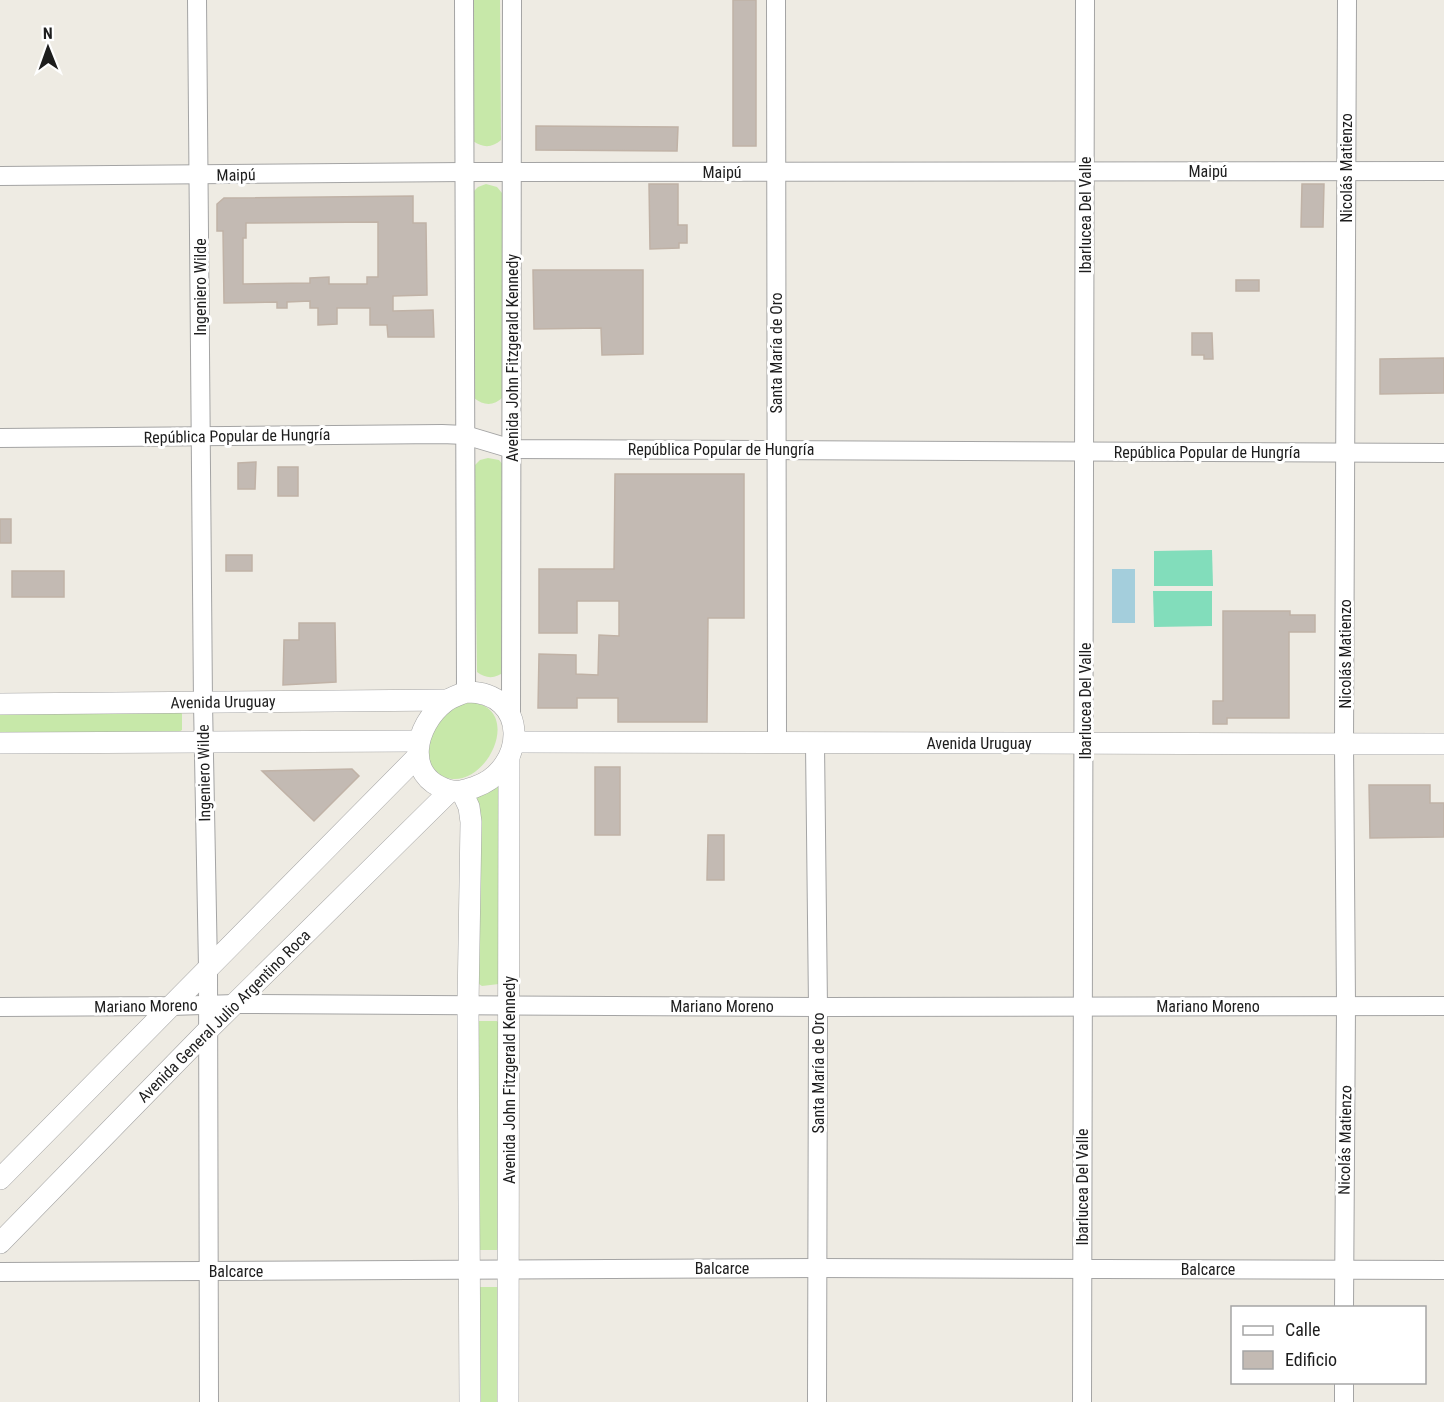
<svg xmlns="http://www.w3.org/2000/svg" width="1444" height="1402" viewBox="0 0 1444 1402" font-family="'Roboto Condensed',sans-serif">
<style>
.grass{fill:#c7e8a9}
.pitch{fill:#82ddbb}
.water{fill:#a4cedc}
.building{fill:#c3bab3;stroke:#c0b2a6;stroke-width:1.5;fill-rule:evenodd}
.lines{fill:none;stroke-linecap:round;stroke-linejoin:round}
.minor-casing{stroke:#a4a4a4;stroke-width:20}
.tertiary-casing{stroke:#a4a4a4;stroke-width:22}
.minor{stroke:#fff;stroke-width:18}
.tertiary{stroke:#fff;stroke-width:21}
.labels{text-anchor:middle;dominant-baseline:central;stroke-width:6;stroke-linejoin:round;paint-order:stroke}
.street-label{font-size:16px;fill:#1d1d1d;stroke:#fff}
</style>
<rect width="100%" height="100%" fill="#eeebe3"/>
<g class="grass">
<path d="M471,0H500L501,140C492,148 483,148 473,141Z"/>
<path d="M486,184L497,187L502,193L503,397C494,406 484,406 474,398L472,193L478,187Z"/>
<path d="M488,458L499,460L504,466L505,671C496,679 486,679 477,672L474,466L480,460Z"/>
<path d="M464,702C529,701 487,794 444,777C439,775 435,770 430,765C425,736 438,716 464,702Z"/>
<polygon points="179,709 182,714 182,730 179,732 0,735 0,710"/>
<polygon points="498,784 499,984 482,986 476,982 475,796"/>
<polygon points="478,1021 497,1021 500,1025 499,1245 497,1250 479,1250"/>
<polygon points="480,1287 499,1287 501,1402 477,1402 477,1292"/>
</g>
<g class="pitch">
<polygon points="1212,550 1213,586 1154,586 1154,551"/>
<polygon points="1153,591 1212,591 1212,626 1154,627"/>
</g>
<rect class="water" x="1112" y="569" width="23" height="54"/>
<g class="building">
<rect x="733" y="0" width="23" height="146"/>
<polygon points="536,126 678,127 677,151 536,150"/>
<polygon points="649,184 678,184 678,225 687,225 687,243 679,243 679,248 650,249"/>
<polygon points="1302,184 1324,184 1323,227 1301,227"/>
<path d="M413,196V223H426L427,295L393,296V311L433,310L434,337H388L387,325H370V308H337V324L318,325V308H310V301L287,302V308H277V302L224,303L223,231H217V204L224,198ZM378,222V277H367V284H329V277L310,278V283L243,284V238H246V223Z"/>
<polygon points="533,270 643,270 643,354 602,355 601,328 534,329"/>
<rect x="1236" y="280" width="23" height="11"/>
<polygon points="1192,333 1212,333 1213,359 1204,359 1204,355 1192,355"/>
<polygon points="1444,358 1444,393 1380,394 1380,359"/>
<polygon points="256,462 255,489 238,489 238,463"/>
<rect x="278" y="467" width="20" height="29"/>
<polygon points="615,474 744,474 744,618 708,618 707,722 618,722 618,698 577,698 577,708 538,708 539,654 576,655 576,674 598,675 599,635 619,636 619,601 577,601 577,633 539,633 539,569 614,569"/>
<rect x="0" y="519" width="11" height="24"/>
<rect x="226" y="555" width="26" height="16"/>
<rect x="12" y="571" width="52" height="26"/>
<polygon points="1223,611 1290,611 1290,615 1315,615 1315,632 1289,632 1289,718 1227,718 1227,724 1213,724 1213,701 1223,701"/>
<polygon points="299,623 335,623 336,682 283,685 284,640 299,640"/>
<rect x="595" y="767" width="25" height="68"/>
<polygon points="352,769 359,776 314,821 262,771"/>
<polygon points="1369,785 1430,785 1430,803 1444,803 1444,837 1370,838"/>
<polygon points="708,835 724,835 724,880 707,880"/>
</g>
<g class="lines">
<g class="minor-casing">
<g id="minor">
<polyline points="197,0 203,703 208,968 209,1402"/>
<polyline points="464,0 466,692"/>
<polyline points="776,0 777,743"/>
<polyline points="0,176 464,172 1444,171"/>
<polyline points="0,438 442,434 465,435 512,449 1444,453"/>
<polyline points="511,717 512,0"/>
<polyline points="815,744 818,1007 817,1402"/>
<polyline points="0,1007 170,1006 236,1004 818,1007 1444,1006"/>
<polyline points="0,1272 818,1268 1444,1270"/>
<polyline points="1344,1308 1346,1005 1344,744 1347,0"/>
<polyline points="1344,1382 1344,1402"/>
<polyline points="1082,1402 1085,0"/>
</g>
</g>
<g class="tertiary-casing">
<g id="tertiary">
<path d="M466,692C530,691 527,769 475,787C466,790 458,793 448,790C403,776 415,725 445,702C451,697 459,695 466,692Z"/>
<polyline points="0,704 447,700"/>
<polyline points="514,742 1444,744"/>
<polyline points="0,743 418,741"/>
<polyline points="462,792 469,807 471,822 468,1005 470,1402"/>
<polyline points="0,1179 418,756"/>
<polyline points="0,1243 207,1031 450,791"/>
<polyline points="508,1402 509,758"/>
</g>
</g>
<use href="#minor" class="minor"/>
<use href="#tertiary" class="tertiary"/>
</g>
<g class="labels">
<g class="street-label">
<text transform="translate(1346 168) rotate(-90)">Nicolás Matienzo</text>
<text x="1208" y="171">Maipú</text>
<text x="722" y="172">Maipú</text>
<text transform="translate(236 175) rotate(-1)">Maipú</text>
<text transform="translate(1085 215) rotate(-90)">Ibarlucea Del Valle</text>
<text transform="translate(200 287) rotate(-90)">Ingeniero Wilde</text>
<text transform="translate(776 353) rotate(-90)">Santa María de Oro</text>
<text transform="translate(512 358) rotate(-90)">Avenida John Fitzgerald Kennedy</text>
<text transform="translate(237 436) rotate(-1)">República Popular de Hungría</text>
<text x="721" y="449">República Popular de Hungría</text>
<text x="1207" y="452">República Popular de Hungría</text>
<text transform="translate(1345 654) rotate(-90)">Nicolás Matienzo</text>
<text transform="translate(1085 701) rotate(-90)">Ibarlucea Del Valle</text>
<text transform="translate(223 702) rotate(-1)">Avenida Uruguay</text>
<text x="979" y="743">Avenida Uruguay</text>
<text transform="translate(204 773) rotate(-91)">Ingeniero Wilde</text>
<text transform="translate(146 1006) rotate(-1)">Mariano Moreno</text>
<text x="722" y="1006">Mariano Moreno</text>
<text x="1208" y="1006">Mariano Moreno</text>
<text transform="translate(224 1016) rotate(-45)">Avenida General Julio Argentino Roca</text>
<text transform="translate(818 1073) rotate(-90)">Santa María de Oro</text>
<text transform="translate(509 1080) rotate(-90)">Avenida John Fitzgerald Kennedy</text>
<text transform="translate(1345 1140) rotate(-89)">Nicolás Matienzo</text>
<text transform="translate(1082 1187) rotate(-90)">Ibarlucea Del Valle</text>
<text x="722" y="1268">Balcarce</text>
<text x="1208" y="1269">Balcarce</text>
<text x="236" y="1271">Balcarce</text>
</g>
</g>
<rect x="1231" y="1306" width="195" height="78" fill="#ffffff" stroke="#a5a5a5" stroke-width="1.5"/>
<rect x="1243" y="1326" width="30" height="9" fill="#ffffff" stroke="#a5a5a5" stroke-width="1.5"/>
<text x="1285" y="1336" font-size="18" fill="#1d1d1d">Calle</text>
<rect x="1243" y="1351" width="30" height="18" fill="#c3bab3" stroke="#a5a5a5" stroke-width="1.5"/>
<text x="1285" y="1366" font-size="18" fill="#1d1d1d">Edificio</text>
<g transform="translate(48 48) rotate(359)" stroke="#ffffff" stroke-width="4.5" paint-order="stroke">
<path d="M0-4.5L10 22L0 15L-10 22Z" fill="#1d1d1d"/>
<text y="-9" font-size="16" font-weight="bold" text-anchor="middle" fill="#1d1d1d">N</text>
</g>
</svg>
